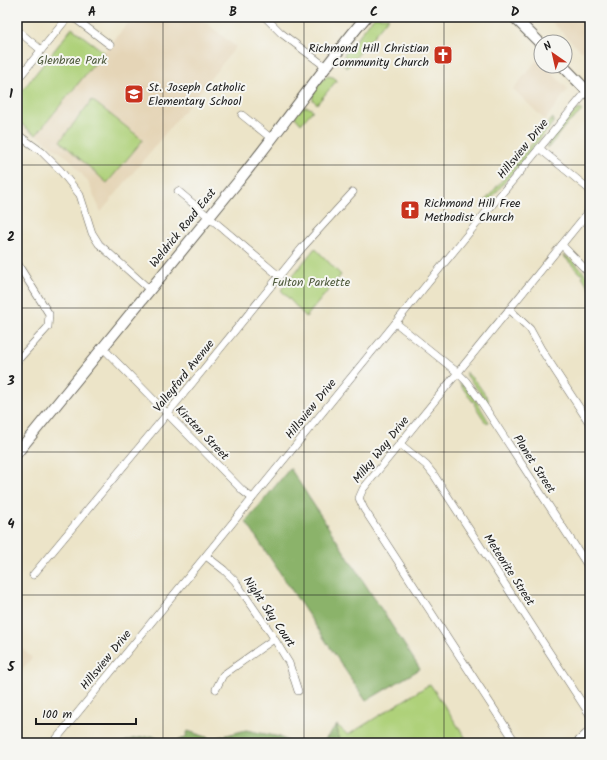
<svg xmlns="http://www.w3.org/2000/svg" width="607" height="760" viewBox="0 0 607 760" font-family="Kalam,sans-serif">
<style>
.built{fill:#e5d5b7}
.green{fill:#afd17a;stroke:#66764b}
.forest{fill:#8bb36a;stroke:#546843}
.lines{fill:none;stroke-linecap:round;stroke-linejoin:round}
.street-casing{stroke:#656258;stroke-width:8}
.secondary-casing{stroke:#656258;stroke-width:12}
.street{stroke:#fff;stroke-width:7}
.secondary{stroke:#fff;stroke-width:10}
.grid{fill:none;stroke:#1c1c1c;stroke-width:1;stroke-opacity:0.55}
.labels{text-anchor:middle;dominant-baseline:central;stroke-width:4;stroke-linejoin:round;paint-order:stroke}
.poi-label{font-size:12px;fill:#1c1c1c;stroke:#f6f6f2;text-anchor:start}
.park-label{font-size:12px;fill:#4f5b3d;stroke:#f6f6f2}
.street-label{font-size:12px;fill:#1c1c1c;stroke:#f6f6f2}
.neatline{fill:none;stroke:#1c1c1c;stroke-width:1.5}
.grid-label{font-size:13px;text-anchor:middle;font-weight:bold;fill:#1c1c1c}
</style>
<rect width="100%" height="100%" fill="#f6f6f2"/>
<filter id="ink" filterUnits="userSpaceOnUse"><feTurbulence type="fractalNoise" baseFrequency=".025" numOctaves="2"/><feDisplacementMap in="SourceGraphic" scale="8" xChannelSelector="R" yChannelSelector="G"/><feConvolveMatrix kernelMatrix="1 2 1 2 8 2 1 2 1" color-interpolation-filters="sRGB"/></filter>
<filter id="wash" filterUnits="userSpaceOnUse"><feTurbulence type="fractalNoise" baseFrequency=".012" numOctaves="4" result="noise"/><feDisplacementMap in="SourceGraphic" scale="16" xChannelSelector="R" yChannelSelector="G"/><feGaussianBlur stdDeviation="0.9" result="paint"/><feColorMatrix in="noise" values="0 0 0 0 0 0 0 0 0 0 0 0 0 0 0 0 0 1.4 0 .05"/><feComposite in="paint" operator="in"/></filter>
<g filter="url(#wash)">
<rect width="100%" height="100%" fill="#ece4c8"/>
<g class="built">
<polygon points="133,17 199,17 236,47 101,212 88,182 70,159 36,135"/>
<polygon points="547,17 590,17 590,45 582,52"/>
<polygon points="538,59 541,62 541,66 545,66 568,89 545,120 513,89"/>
<polygon points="17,643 32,658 17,676"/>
</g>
<g class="green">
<polygon points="374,17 389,17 347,68 342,62 345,53"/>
<polygon points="72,28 104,52 36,135 17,121 17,97"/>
<path d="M328,76L333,77L337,80L317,104L313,100C311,91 321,80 328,76Z"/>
<polygon points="92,100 143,140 107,183 60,141"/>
<polygon points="304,107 308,107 313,110 301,124 295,117 301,109"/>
<path d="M580,109L582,111L564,127L549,147H547C549,138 572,111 580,109Z"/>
<polygon points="553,118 553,123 485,206 481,206"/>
<polygon points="315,248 341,275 306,317 281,290"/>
<path d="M563,255C570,257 588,275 590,282C590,283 590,288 590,289L582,276L583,275L581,273L580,274Z"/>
<polygon points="466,372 477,383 489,400 487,402 467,376"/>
<path d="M459,383C470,387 482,411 489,422L486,423L474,404L475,403L474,401L473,402Z"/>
<polygon points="430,684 469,743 339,743 337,725 348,735"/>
</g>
<g class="forest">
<polygon points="290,468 420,669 366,701 246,522"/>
<polygon points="337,725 339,743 322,743"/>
<polygon points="246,730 280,737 291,743 171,743 185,738 188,731 212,739"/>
<polygon points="152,736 168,743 122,743 132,739"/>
</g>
</g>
<g filter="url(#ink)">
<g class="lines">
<g class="street-casing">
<g id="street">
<polyline points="73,17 110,45"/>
<polyline points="265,17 281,33 326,67"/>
<polyline points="17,30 41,50"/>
<polyline points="17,80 68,17"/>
<polyline points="242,115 272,139"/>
<polyline points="17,134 42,152 60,170 80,195 92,233 99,244 150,290"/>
<polyline points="539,148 590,190"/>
<polyline points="178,191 279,276"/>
<polyline points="562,245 590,274"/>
<polyline points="17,263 49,314 48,327 17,361"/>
<polyline points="509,309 530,329 541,349 590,424"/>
<polyline points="396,323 457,372 466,381 480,400 590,569"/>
<polyline points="103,348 243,491 252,498"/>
<polyline points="400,444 426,465 434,475 590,715"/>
<polyline points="206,556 224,570 235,581 270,632 289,663 298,691"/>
<polyline points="33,575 172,408 302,248 353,192"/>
<polyline points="216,689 223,675 274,639"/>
<polyline points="53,743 463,240 587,91"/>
<polyline points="516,743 364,509 359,498 363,489 590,210"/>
<polyline points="576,743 590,730"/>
</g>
</g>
<g class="secondary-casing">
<g id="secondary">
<polyline points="514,17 541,44"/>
<polyline points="563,66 590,94"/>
<path d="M17,453L241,178C284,125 322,69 366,17"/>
</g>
</g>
<use href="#street" class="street"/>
<use href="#secondary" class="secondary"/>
</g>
</g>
<path class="grid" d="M163,17V743M304,17V743M444,17V743M17,165H590M17,308H590M17,452H590M17,595H590"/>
<defs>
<g id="church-square" transform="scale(1)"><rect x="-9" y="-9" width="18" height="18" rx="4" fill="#c8321e" stroke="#f6f6f2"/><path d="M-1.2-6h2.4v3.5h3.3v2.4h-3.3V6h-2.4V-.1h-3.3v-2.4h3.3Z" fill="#fff"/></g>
<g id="school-square" transform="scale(1)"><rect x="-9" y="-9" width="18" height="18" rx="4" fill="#c8321e" stroke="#f6f6f2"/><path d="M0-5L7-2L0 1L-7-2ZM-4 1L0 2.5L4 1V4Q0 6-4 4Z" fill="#fff"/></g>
</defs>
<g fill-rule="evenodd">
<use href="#church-square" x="443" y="55"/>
<use href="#school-square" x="134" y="94"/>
<use href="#church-square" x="410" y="210"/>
</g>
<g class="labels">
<g class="poi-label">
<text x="429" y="48" text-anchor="end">Richmond Hill Christian<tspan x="429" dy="14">Community Church</tspan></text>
<text x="148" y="87">St. Joseph Catholic<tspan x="148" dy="14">Elementary School</tspan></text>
<text x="424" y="203">Richmond Hill Free<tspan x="424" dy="14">Methodist Church</tspan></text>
</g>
<g class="park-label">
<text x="72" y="60">Glenbrae Park</text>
<text x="311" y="282">Fulton Parkette</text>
</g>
<g class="street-label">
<text transform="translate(523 149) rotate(-51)">Hillsview Drive</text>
<text transform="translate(183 228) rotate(-51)">Weldrick Road East</text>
<text transform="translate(184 376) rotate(-51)">Valleyford Avenue</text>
<text transform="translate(311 409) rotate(-51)">Hillsview Drive</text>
<text transform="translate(202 433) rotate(46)">Kirsten Street</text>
<text transform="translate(381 450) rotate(-51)">Milky Way Drive</text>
<text transform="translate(534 464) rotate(57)">Planet Street</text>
<text transform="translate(509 570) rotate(57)">Meteorite Street</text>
<text transform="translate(269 612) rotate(56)">Night Sky Court</text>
<text transform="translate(106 660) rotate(-51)">Hillsview Drive</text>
</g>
</g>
<rect width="607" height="760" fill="none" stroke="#f6f6f2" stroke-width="44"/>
<g transform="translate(553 54) rotate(326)"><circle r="19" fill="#f6f6f2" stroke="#9f9f9c"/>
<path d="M0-3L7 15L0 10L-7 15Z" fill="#c8321e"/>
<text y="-6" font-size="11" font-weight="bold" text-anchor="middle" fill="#1c1c1c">N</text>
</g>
<path d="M36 718v6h100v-6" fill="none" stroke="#1c1c1c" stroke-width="2"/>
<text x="42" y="718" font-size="12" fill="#1c1c1c" stroke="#f6f6f2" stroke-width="3" paint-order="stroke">100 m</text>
<rect x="22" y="22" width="563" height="716" class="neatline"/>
<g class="grid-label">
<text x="92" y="16">A</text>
<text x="233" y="16">B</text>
<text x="374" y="16">C</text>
<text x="515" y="16">D</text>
<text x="11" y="98">1</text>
<text x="11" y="241">2</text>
<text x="11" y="385">3</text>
<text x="11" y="528">4</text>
<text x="11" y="671">5</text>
</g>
</svg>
